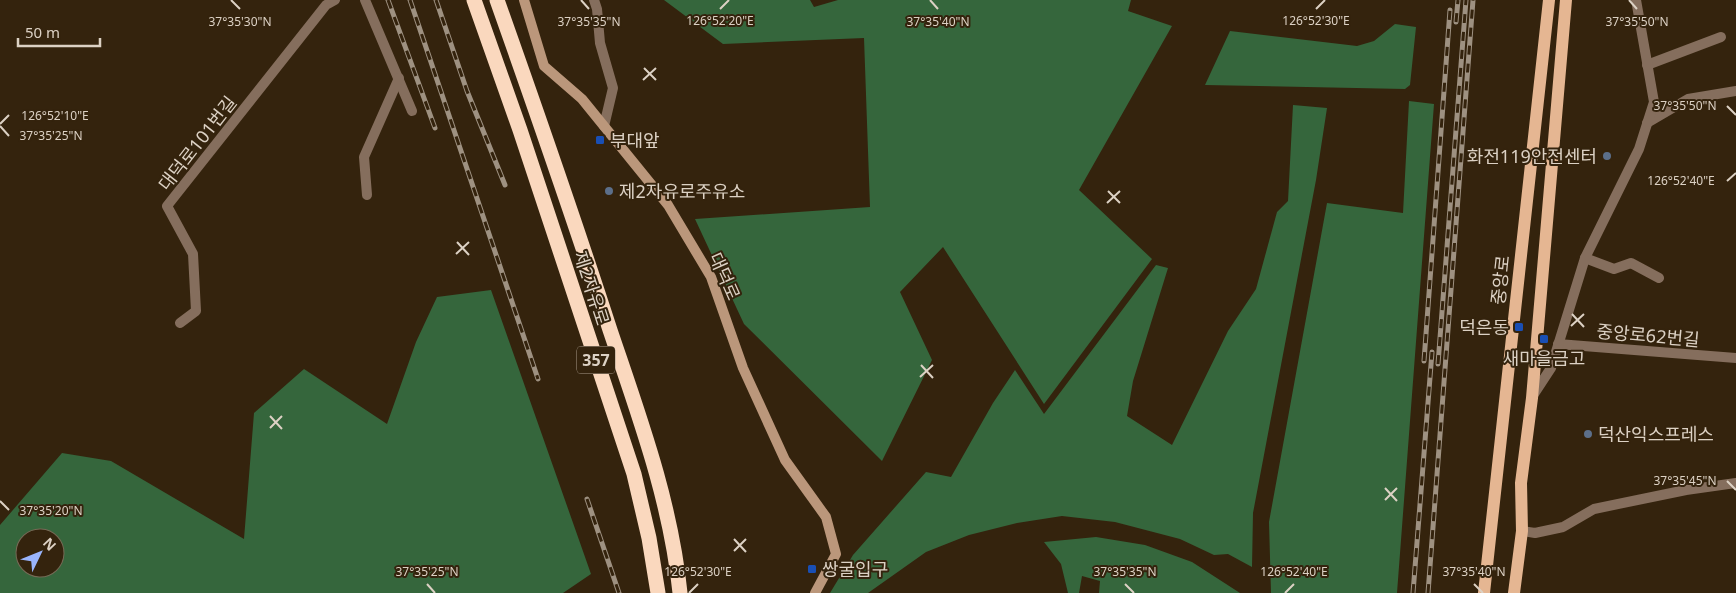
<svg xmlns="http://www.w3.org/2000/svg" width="1736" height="593" viewBox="0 0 1736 593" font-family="'Noto Sans','Noto Sans KR',sans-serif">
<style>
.forest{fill:#35663c;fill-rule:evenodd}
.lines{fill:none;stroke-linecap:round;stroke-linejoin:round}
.street{stroke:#856e5d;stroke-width:10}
.secondary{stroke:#bb977b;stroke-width:10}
.primary{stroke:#e5b692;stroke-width:12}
.highway{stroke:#fad8be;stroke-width:15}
.rail-casing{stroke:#9e9181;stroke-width:5}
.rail{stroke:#34230d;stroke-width:3;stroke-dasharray:9;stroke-linecap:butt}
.ticks{fill:none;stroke:#dcd1c4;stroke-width:2}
.transit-dot{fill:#1a4fb4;stroke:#34230d;stroke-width:2}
.service-dot{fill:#5c6f8a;stroke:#34230d;stroke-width:2}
.labels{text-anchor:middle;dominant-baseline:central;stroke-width:4;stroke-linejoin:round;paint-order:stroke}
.shield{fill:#34230d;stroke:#aa9d8d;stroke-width:1}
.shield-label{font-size:16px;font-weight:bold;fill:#dcd1c4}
.poi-label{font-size:18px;fill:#dcd1c4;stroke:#34230d;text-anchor:start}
.street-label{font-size:18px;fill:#dcd1c4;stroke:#34230d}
.ticks-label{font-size:12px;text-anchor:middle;fill:#dcd1c4;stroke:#34230d;stroke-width:4;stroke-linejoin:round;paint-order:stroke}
</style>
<rect width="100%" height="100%" fill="#34230d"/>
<g class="forest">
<polygon points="664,0 810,0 814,7 838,0 1131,0 1128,11 1172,26 1079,190 1152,259 1044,404 943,247 900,292 932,360 882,461 744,324 695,219 870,207 864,38 723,44"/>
<polygon points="1395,24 1416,27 1410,85 1405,89 1205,85 1230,31 1357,46 1374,41"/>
<polygon points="1409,101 1434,104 1397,593 1271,593 1269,522 1327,203 1403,213"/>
<polygon points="1293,105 1327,108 1316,180 1253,513 1252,567 1228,554 1214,555 1180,539 1115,522 1062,516 1017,523 969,535 926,552 868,593 830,593 853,555 926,472 951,477 993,403 1015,370 1044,414 1156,265 1168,268 1133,381 1127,416 1172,445 1228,331 1256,289 1277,212 1288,201"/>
<path d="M491,290L591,574L563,593H0V525L62,453L111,461L244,539L254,413L304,369L387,424L416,342L437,297ZM25,538H55V568H25Z"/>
<polygon points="1096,537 1145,545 1192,562 1240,593 1099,593 1100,581 1082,576 1079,593 1068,593 1061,564 1044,542"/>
</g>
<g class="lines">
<g class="street">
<polyline points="365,0 412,111"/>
<polyline points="594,0 597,9 600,43 613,88 604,126"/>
<polyline points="1647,65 1721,37"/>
<polyline points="1647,123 1688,99 1736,91"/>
<polyline points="367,195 364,157 399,78"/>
<polyline points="1585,258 1614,269 1631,263 1659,278"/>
<polyline points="180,323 196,311 193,254 167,206 326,5 335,0"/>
<polyline points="1558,344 1736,358"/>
<polyline points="1532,397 1551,368 1585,258 1639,149 1654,102 1636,0"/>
<polyline points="1522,531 1535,533 1563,527 1594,509 1686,490 1736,483"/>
</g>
<polyline class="secondary" points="524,0 544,66 582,99 668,205 711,277 743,368 785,460 826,517 836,554 815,593"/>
<g class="primary">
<polyline points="1484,593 1549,0"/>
<polyline points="1514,593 1522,531 1521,483 1532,398 1566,0"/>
</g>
<g class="highway">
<polyline points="474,0 520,130 634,474 649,538 658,593"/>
<path d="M497,0C536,110 574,219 610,330C639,416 671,502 680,593"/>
</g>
<g class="rail-casing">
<g id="rail">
<polyline points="388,0 435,128"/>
<polyline points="410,0 538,379"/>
<polyline points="436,0 467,91 505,185"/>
<polyline points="1456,22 1458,0"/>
<polyline points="1424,361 1450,10"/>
<polyline points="1438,364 1466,0"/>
<polyline points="587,499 619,593"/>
<polyline points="1413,593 1432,352"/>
<polyline points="1428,593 1473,0"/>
</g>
</g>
<use href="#rail" class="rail"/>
</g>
<path class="ticks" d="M231,0L240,9M581,0L589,9M930,0L938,9M1629,0L1637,9M720,9L729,0M1316,9L1325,0M644,68L656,80M643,80L656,68M1727,106L1736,115M0,124L9,115M0,126L9,136M1727,181L1736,173M1108,191L1120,203M1107,203L1120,191M457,242L469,255M456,254L469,242M1572,314L1584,327M1571,326L1584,314M921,365L933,378M920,377L933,365M270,416L282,429M270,428L282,416M1727,481L1736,490M1385,488L1397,501M1385,500L1397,488M0,501L9,510M734,539L746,552M734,551L746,539M427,584L435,593M1125,584L1134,593M1474,584L1483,593M689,593L698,584M1285,593L1294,584"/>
<g class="transit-dot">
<rect x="595" y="135" width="10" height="10" rx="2.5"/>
<rect x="1514" y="322" width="10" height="10" rx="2.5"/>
<rect x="1539" y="334" width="10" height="10" rx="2.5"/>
<rect x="807" y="564" width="10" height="10" rx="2.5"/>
</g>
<g class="service-dot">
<circle cx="1607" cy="156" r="5"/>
<circle cx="609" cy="191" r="5"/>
<circle cx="1588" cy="434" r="5"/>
</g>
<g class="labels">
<rect class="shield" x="577" y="346.5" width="38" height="27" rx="4"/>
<g class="shield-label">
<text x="596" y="360">357</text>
</g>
<g class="poi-label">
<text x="610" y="140">부대앞</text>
<text x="1597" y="156" text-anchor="end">화전119안전센터</text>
<text x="619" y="191">제2자유로주유소</text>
<text x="1509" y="327" text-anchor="end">덕은동</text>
<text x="1544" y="358" text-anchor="middle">새마을금고</text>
<text x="1598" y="434">덕산익스프레스</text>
<text x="822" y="569">쌍굴입구</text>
</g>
<g class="street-label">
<text transform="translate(197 143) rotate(-52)">대덕로101번길</text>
<text transform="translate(725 276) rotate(66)">대덕로</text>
<text transform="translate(1500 280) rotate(-84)">중앙로</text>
<text transform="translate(592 288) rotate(72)">제2자유로</text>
<text transform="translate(1648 335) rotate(5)">중앙로62번길</text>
</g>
</g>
<g class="ticks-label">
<text x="720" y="25">126°52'20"E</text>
<text x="1316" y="25">126°52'30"E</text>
<text x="240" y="26">37°35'30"N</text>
<text x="589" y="26">37°35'35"N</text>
<text x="938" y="26">37°35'40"N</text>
<text x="1637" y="26">37°35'50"N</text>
<text x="1685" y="110">37°35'50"N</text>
<text x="55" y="120">126°52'10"E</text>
<text x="51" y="140">37°35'25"N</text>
<text x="1681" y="185">126°52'40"E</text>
<text x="1685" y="485">37°35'45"N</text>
<text x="51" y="515">37°35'20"N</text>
<text x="427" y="576">37°35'25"N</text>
<text x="1125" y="576">37°35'35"N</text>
<text x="1474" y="576">37°35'40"N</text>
<text x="698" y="576">126°52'30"E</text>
<text x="1294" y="576">126°52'40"E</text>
</g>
<g transform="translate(40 553) rotate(47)"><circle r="24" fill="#34230d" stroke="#776956"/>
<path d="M0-4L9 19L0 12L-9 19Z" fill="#9ab5fd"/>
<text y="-8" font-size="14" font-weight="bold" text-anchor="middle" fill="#dcd1c4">N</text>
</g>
<path d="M18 38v8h82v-8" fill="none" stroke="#dcd1c4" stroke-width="2.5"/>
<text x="25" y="38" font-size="15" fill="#dcd1c4" stroke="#34230d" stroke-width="4" paint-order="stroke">50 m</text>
</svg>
